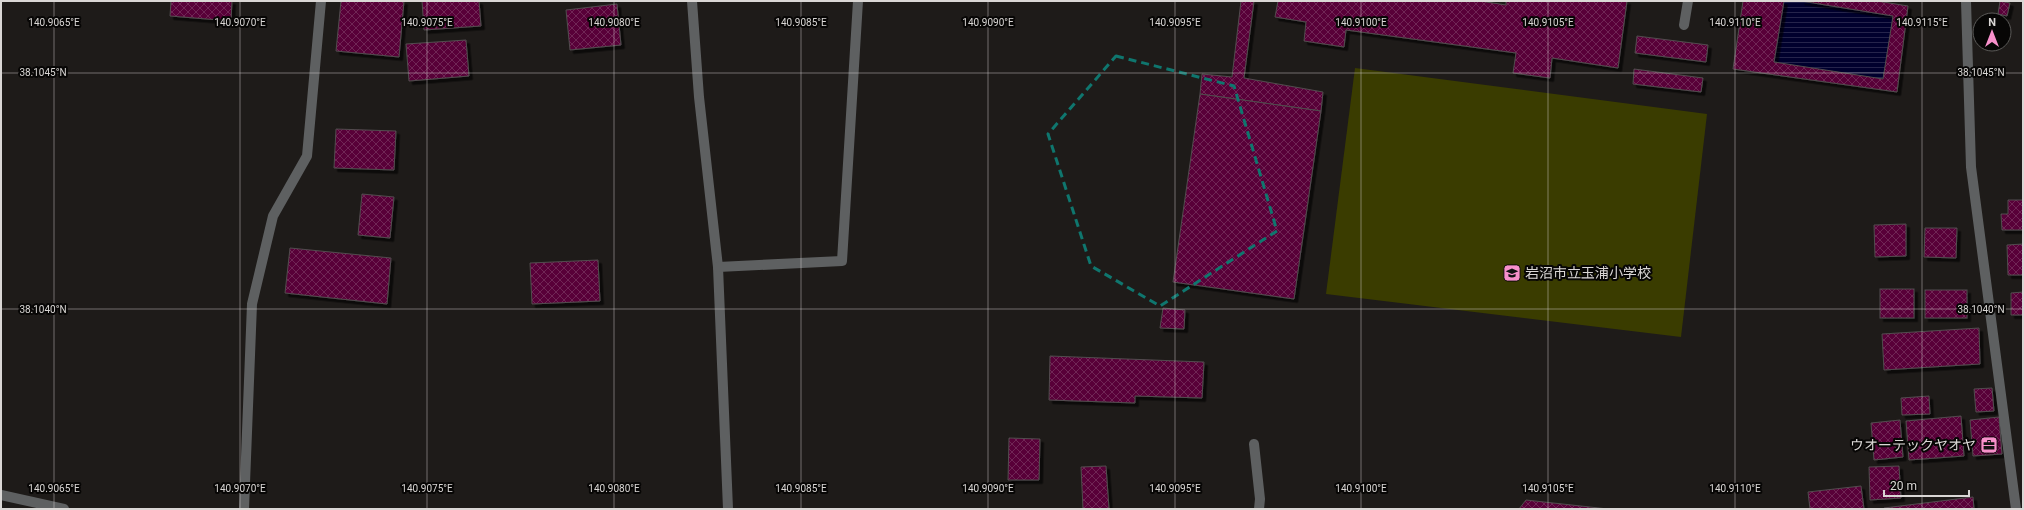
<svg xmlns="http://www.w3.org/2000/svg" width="2024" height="510" viewBox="0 0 2024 510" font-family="Roboto,'Noto Sans JP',sans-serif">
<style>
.pitch{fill:#3a3c00}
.water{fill:url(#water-rules)}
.building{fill:url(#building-cross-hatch);stroke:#514c4e;filter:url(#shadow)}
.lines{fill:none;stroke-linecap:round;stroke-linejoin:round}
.service{stroke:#5e6061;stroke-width:10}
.minor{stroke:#5e6061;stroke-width:10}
.marked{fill:none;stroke:#0f766e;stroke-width:3;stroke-dasharray:8 5;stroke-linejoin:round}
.ticks{fill:none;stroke:#dad7d5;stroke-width:1;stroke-opacity:0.45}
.labels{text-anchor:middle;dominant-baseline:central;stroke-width:4;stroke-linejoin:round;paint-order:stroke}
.poi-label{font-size:14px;fill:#dad7d5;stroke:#070605;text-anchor:start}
.ticks-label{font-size:10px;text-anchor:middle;fill:#dad7d5;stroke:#070605;stroke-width:4;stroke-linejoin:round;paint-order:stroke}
</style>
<defs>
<pattern id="water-rules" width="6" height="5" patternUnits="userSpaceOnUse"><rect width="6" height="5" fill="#00002d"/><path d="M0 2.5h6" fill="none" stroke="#25244b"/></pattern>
<pattern id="building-cross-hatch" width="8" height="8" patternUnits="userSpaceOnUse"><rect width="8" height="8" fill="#590438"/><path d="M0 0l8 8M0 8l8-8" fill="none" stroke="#702854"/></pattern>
<filter id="shadow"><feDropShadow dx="3.5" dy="3.5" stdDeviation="0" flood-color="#0009"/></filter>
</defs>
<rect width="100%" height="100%" fill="#1e1b19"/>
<polygon class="pitch" points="1355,68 1707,114 1681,337 1326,294"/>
<polygon class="water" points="1784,1 1801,1 1893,16 1883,79 1774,62"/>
<g class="building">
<polygon points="171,1 232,1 231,21 170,16"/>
<polygon points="341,1 404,1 399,57 336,51"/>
<polygon points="422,1 479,1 481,26 424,30"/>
<polygon points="1241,1 1254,1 1244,78 1323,92 1321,111 1200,94 1202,74 1232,77"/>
<polygon points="1278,1 1480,1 1506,5 1506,1 1627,1 1618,68 1552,58 1550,78 1513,73 1516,53 1346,30 1344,47 1304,41 1306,22 1275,17"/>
<polygon points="1743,1 1784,1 1774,62 1883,79 1893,16 1801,1 1877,1 1908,6 1897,92 1733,69"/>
<polygon points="2000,1 2010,3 2007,16 1998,14"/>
<polygon points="617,4 621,45 570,50 566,10"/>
<polygon points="1637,36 1708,45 1706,62 1635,53"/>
<polygon points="466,40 469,76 409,81 406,44"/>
<polygon points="1634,69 1703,78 1701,92 1633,84"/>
<polygon points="1200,94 1321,111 1294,299 1173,282"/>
<polygon points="336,129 396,131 394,170 334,168"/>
<polygon points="362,194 394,197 390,238 358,235"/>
<polygon points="2008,200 2023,200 2023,230 2002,230 2001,214 2008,214"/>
<polygon points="1906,224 1906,256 1875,257 1874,225"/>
<polygon points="1925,228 1957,228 1956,258 1924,257"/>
<polygon points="2023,244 2023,275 2008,275 2007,245"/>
<polygon points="290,248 391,258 387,304 285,293"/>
<polygon points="598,260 600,301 532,304 530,263"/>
<rect x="1880" y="289" width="34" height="29"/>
<rect x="1925" y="290" width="42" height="28"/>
<polygon points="2023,292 2023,315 2011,315 2011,293"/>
<polygon points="1163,308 1185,310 1184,329 1160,328"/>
<polygon points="1979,328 1980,364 1884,370 1882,334"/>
<polygon points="1050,356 1204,362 1202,398 1135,396 1135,403 1049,400"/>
<polygon points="1992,388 1994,411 1976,412 1974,389"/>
<polygon points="1929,396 1930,414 1902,415 1901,398"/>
<polygon points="1961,416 1964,456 1909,460 1906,421"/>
<polygon points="1999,417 2002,454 1973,456 1970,420"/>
<polygon points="1900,420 1903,457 1874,460 1871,423"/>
<polygon points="1009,438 1040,439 1039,480 1008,480"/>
<polygon points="1106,466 1109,509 1083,509 1081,467"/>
<polygon points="1899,466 1901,498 1870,500 1869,467"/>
<polygon points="1861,486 1864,509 1810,509 1808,492"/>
<polygon points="1973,497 1974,509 1885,509 1884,508"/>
<polygon points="1526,500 1608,509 1519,509"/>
</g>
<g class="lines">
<polyline class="service" points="1684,25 1688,1"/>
<g class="minor">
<polyline points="692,1 699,97 718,267 728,509"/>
<polyline points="1966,1 1971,167 2016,509"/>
<polyline points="718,267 842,261 858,1"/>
<polyline points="1254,444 1260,499 1259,509"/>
<polyline points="1,495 64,509"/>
<polyline points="244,509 252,304 273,216 307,156 321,1"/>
</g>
</g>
<path class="marked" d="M1116,56L1234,86L1277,231L1160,306L1091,266L1048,134Z"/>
<path class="ticks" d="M54,1V509M240,1V509M427,1V509M614,1V509M801,1V509M988,1V509M1175,1V509M1361,1V509M1548,1V509M1735,1V509M1922,1V509M1,73H2023M1,309H2023"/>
<defs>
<g id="school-square" transform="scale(0.9)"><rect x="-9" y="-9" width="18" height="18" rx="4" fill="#f890cb" stroke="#070605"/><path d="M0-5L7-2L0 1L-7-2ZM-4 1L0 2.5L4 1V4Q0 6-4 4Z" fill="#111"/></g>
<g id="office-square" transform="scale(0.9)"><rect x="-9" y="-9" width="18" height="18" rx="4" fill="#f890cb" stroke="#070605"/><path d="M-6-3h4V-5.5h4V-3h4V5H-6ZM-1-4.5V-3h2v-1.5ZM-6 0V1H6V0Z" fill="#111"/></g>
</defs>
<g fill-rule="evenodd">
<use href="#school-square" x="1512" y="273"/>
<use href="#office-square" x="1989" y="445"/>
</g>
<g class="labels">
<g class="poi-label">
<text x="1525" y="273">岩沼市立玉浦小学校</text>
<text x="1976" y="445" text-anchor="end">ウオーテックヤオヤ</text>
</g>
</g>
<g class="ticks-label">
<text x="54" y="26">140.9065°E</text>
<text x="240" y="26">140.9070°E</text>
<text x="427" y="26">140.9075°E</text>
<text x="614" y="26">140.9080°E</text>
<text x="801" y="26">140.9085°E</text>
<text x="988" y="26">140.9090°E</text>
<text x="1175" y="26">140.9095°E</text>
<text x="1361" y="26">140.9100°E</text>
<text x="1548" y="26">140.9105°E</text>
<text x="1735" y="26">140.9110°E</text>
<text x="1922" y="26">140.9115°E</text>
<text x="43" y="76">38.1045°N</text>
<text x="1981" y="76">38.1045°N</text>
<text x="43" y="313">38.1040°N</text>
<text x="1981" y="313">38.1040°N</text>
<text x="54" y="492">140.9065°E</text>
<text x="240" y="492">140.9070°E</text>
<text x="427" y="492">140.9075°E</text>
<text x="614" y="492">140.9080°E</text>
<text x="801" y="492">140.9085°E</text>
<text x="988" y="492">140.9090°E</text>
<text x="1175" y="492">140.9095°E</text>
<text x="1361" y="492">140.9100°E</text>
<text x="1548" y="492">140.9105°E</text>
<text x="1735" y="492">140.9110°E</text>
</g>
<rect width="2024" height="510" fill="none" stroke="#dad7d5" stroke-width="4"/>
<g transform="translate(1992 32)"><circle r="19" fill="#070605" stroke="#5b5a58"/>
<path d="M0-3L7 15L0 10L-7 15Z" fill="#f890cb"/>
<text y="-6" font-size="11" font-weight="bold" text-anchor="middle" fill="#dad7d5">N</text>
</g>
<path d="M1884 490v6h85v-6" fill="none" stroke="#dad7d5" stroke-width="2"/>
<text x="1890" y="490" font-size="12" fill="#dad7d5" stroke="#070605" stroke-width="3" paint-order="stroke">20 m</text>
</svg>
